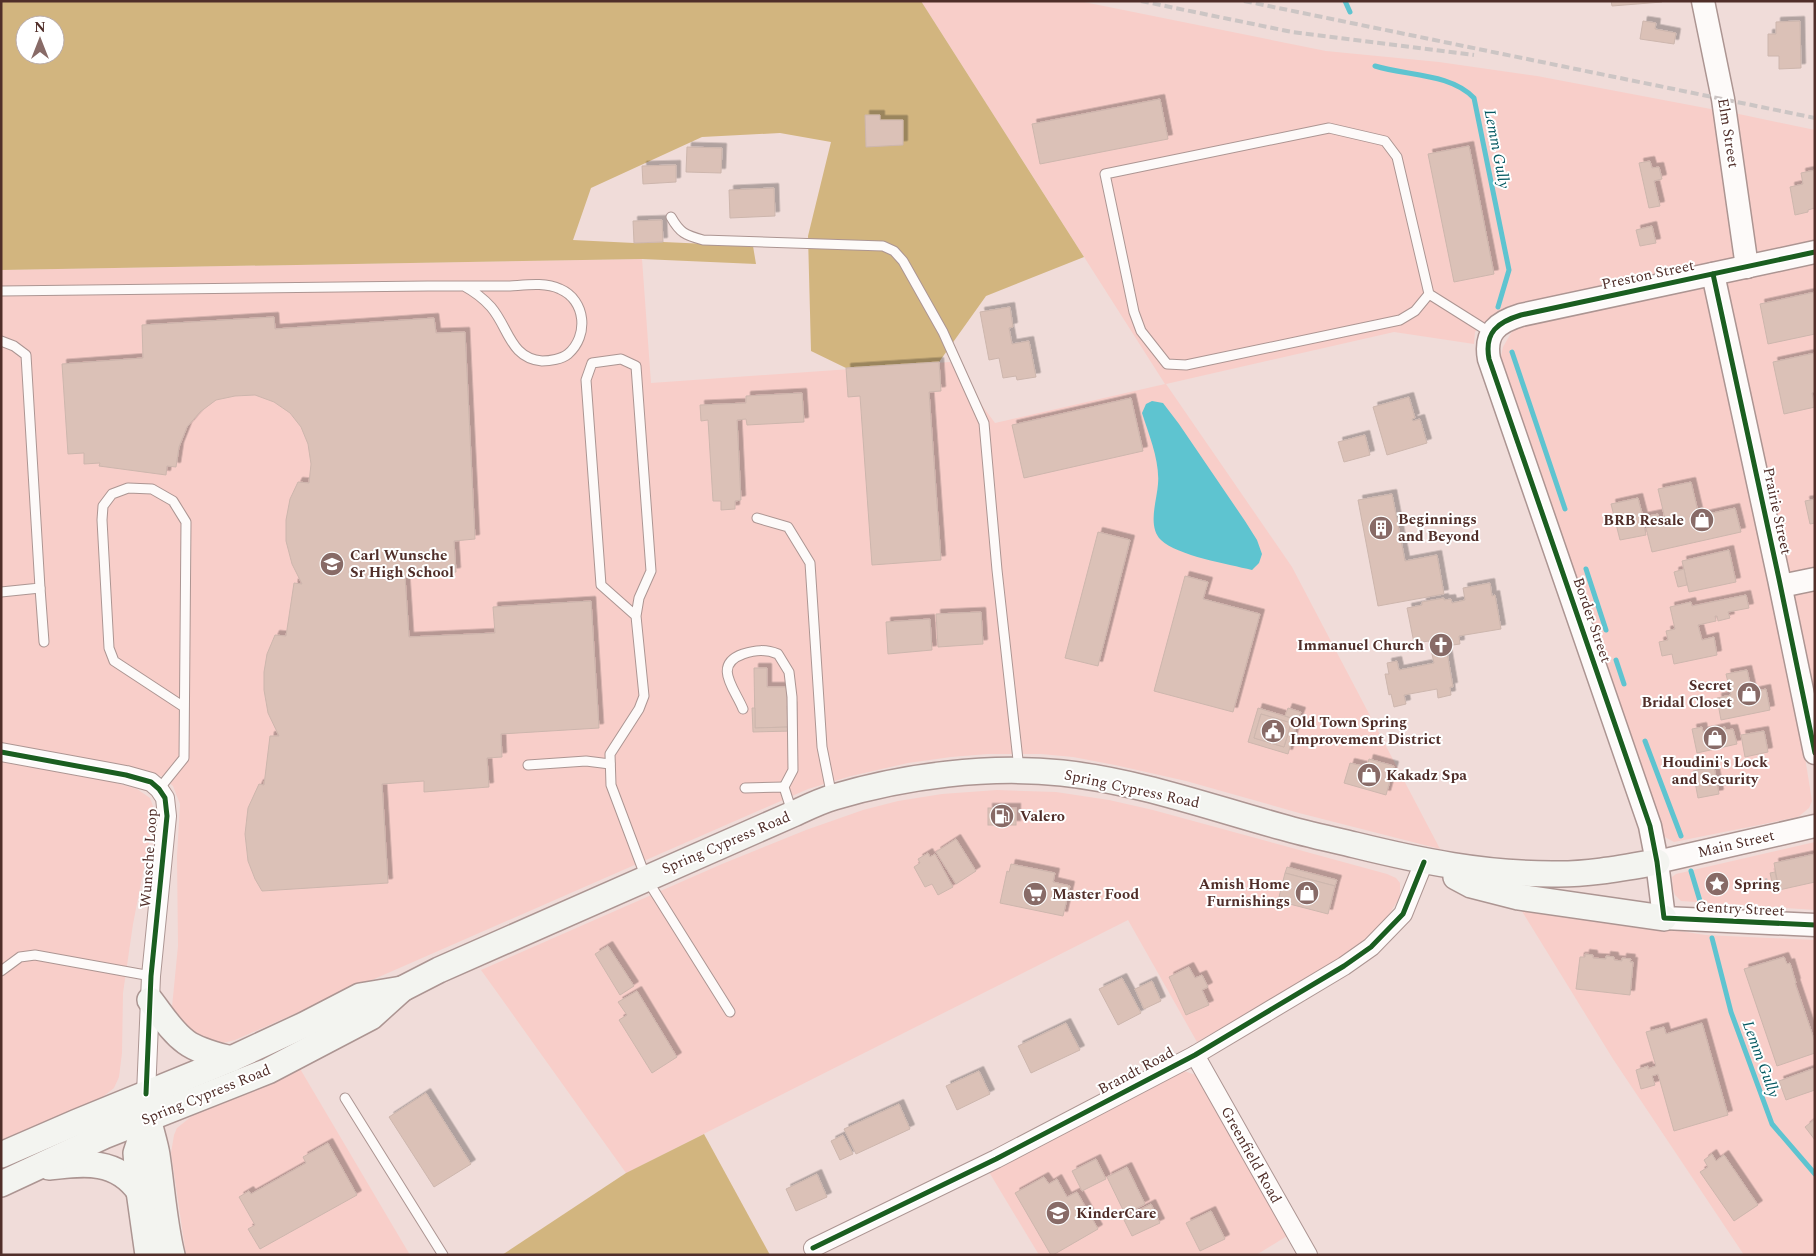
<svg xmlns="http://www.w3.org/2000/svg" width="1816" height="1256" viewBox="0 0 1816 1256" font-family="Spectral,serif">
<style>
.built{fill:#f8cec9}
.forest{fill:#d2b57f;fill-rule:evenodd}
.water{fill:#5ec4d0}
.lines{fill:none;stroke-linecap:round;stroke-linejoin:round}
.stream{stroke:#5ec4d0;stroke-width:5}
.building{fill:#dbc1b7;stroke:#cdb6ad;fill-rule:evenodd;filter:url(#shadow)}
.service-casing{stroke:#ac9592;stroke-width:11}
.minor-casing{stroke:#ac9592;stroke-width:20}
.tertiary-casing{stroke:#ac9592;stroke-width:25}
.secondary-casing{stroke:#ac9592;stroke-width:28}
.path{stroke:#cbc0bf;stroke-width:3;stroke-dasharray:2.5 4;stroke-linecap:butt}
.service{stroke:#fdfaf9;stroke-width:9}
.minor{stroke:#fdfaf9;stroke-width:18}
.tertiary{stroke:#fdfaf9;stroke-width:22}
.secondary{stroke:#f3f4f0;stroke-width:25}
.rail{stroke:#ccc5c4;stroke-width:4;stroke-dasharray:8 4;stroke-linecap:butt}
.cycleway-casing{stroke:#fff;stroke-width:8}
.cycleway{stroke:#1b5e20;stroke-width:5}
.labels{text-anchor:middle;dominant-baseline:central;stroke-width:4;stroke-linejoin:round;paint-order:stroke}
.street-label{font-size:15px;fill:#502e29;stroke:#fff}
.poi-label{font-size:15px;font-weight:bold;fill:#502e29;stroke:#fff;text-anchor:start}
.water-label{font-size:16px;font-style:italic;fill:#045962;stroke:#fff}
</style>
<defs>
<filter id="shadow"><feDropShadow dx="4.5" dy="-4.5" stdDeviation="0" flood-color="#0004"/></filter>
</defs>
<rect width="100%" height="100%" fill="#f0dcd9"/>
<g class="built">
<polygon points="921,1 1079,1 1326,51 1439,62 1537,76 1716,110 1734,256 1730,261 1493,318 1481,324 1475,332 1474,344 1394,332 1166,384 1292,567 1440,849 1299,813 1186,781 1115,765 1073,757 1041,754 988,754 951,757 908,763 851,776 808,789 235,1040 219,1044 206,1042 180,1024 172,1007 178,946 177,856 180,804 173,786 163,777 153,773 1,745 1,270 642,259 651,383 950,362 995,423 1165,384"/>
<polygon points="1734,113 1815,130 1815,244 1763,253 1758,251 1755,246"/>
<polygon points="1815,260 1815,570 1789,573 1726,287 1729,281"/>
<polygon points="1706,286 1800,726 1812,801 1809,808 1798,817 1674,842 1663,836 1501,368 1501,356 1503,347 1514,328"/>
<polygon points="1815,586 1815,706 1792,600 1795,591"/>
<polygon points="1,762 105,780 137,789 150,798 154,809 152,827 133,924 123,993 122,1053 119,1077 114,1088 100,1099 1,1144"/>
<polygon points="997,790 1056,792 1109,800 1153,810 1387,874 1396,878 1400,883 1400,897 1388,916 1359,945 1336,962 1197,1042 1128,920 626,1173 481,970 722,864 806,830 863,810 898,801 942,794"/>
<polygon points="1815,842 1815,910 1681,901 1675,895 1673,889 1672,877 1676,874"/>
<polygon points="1515,900 1575,914 1705,935 1815,940 1815,1255 1744,1255 1613,1059"/>
<polygon points="299,1067 410,1255 186,1255 171,1153 174,1135 177,1128 192,1116"/>
<polygon points="1184,1071 1196,1075 1287,1236 1256,1255 1039,1255 989,1172"/>
</g>
<g class="forest">
<path d="M1,1H921L1084,257L986,296L939,362L846,368L811,351L808,236L831,142L780,133L702,137L591,188L573,240L634,243L663,242L753,246L756,264L642,259L1,270ZM25,25H55V55H25Z"/>
<polygon points="704,1134 770,1255 502,1255 626,1173"/>
</g>
<path class="water" d="M1152,401L1163,403L1179,424L1245,521L1257,540L1262,554L1259,563L1252,570C1228,564 1178,556 1161,540C1147,527 1157,500 1158,484C1160,461 1149,435 1142,413L1146,404Z"/>
<g class="lines">
<g class="stream">
<polyline points="1345,1 1350,12"/>
<path d="M1375,66C1407,76 1450,73 1474,98L1509,270L1498,307"/>
<polyline points="1512,352 1565,509"/>
<polyline points="1586,569 1606,630"/>
<polyline points="1616,660 1624,684"/>
<polyline points="1645,741 1681,836"/>
<polyline points="1691,871 1700,901"/>
<polyline points="1712,938 1731,1012 1772,1124 1815,1174"/>
</g>
</g>
<g class="building">
<polygon points="1611,1 1662,1 1662,2 1612,6"/>
<polygon points="1643,21 1656,23 1655,29 1676,33 1674,44 1640,39"/>
<polygon points="1800,21 1801,68 1779,69 1779,56 1768,56 1768,34 1776,34 1776,22"/>
<polygon points="1160,99 1168,139 1040,164 1032,124"/>
<polygon points="865,115 880,115 880,120 903,120 903,145 866,147"/>
<polygon points="1469,146 1494,274 1454,282 1428,154"/>
<polygon points="687,147 722,148 721,173 686,172"/>
<polygon points="1650,161 1652,168 1659,167 1662,179 1654,181 1660,206 1649,208 1639,163"/>
<polygon points="676,165 676,182 643,184 642,166"/>
<polygon points="1815,170 1815,208 1808,210 1808,212 1795,215 1790,187 1803,184 1801,173"/>
<polygon points="774,188 775,216 730,218 729,190"/>
<polygon points="662,220 663,242 634,243 633,221"/>
<polygon points="1652,226 1656,243 1640,246 1636,230"/>
<polygon points="1815,292 1815,334 1768,344 1760,304"/>
<polygon points="1010,307 1013,327 1009,328 1012,344 1029,341 1036,377 1017,380 1016,376 1003,378 999,358 989,360 980,312"/>
<polygon points="274,317 275,329 434,318 436,333 465,332 475,539 454,541 456,572 405,577 409,637 495,633 493,607 591,601 599,728 501,734 502,757 487,758 489,787 424,792 424,781 382,784 388,883 262,891 255,879 248,861 245,834 248,808 259,784 264,785 270,736 279,736 268,713 264,690 264,672 267,654 275,635 286,636 294,583 302,584 292,564 286,541 286,520 290,499 298,482 309,483 311,464 308,444 301,427 290,413 274,402 255,395 235,396 216,400 200,412 187,427 179,447 176,467 167,466 166,475 99,466 100,463 84,464 84,453 68,454 62,364 143,358 142,325"/>
<polygon points="1815,353 1815,392 1812,393 1815,407 1784,414 1773,362"/>
<polygon points="939,362 941,391 929,392 941,560 872,565 860,396 848,397 846,368"/>
<polygon points="802,393 804,422 747,425 746,419 737,420 741,500 735,501 735,509 721,510 721,501 713,501 708,420 701,421 700,405 746,403 746,396"/>
<polygon points="1409,397 1415,418 1412,419 1413,421 1420,419 1427,443 1387,455 1373,407"/>
<polygon points="1131,398 1143,451 1024,478 1012,425"/>
<polygon points="1365,435 1370,455 1344,462 1338,442"/>
<polygon points="1691,482 1699,516 1735,508 1741,532 1652,552 1646,528 1666,523 1658,489"/>
<polygon points="1392,494 1405,561 1437,555 1444,594 1378,606 1358,500"/>
<polygon points="1638,498 1643,517 1658,514 1659,521 1644,525 1646,535 1620,540 1611,504"/>
<polygon points="1815,499 1815,523 1810,524 1805,501"/>
<polygon points="1098,532 1130,540 1098,666 1065,658"/>
<polygon points="1729,550 1736,582 1689,592 1682,561"/>
<polygon points="1684,569 1687,585 1678,587 1674,572"/>
<polygon points="1185,576 1208,582 1203,599 1260,614 1233,712 1154,691"/>
<polygon points="1490,583 1492,596 1495,595 1501,629 1459,636 1460,644 1446,646 1453,687 1450,687 1451,695 1438,698 1437,689 1404,695 1406,704 1394,707 1391,694 1389,695 1385,674 1389,674 1387,663 1397,661 1399,670 1434,663 1429,641 1414,643 1407,608 1422,605 1422,602 1444,598 1444,600 1451,599 1452,603 1465,600 1463,588"/>
<polygon points="1746,595 1749,608 1728,612 1730,618 1718,621 1717,616 1715,616 1716,621 1698,625 1702,640 1714,637 1717,655 1674,664 1672,654 1662,656 1659,642 1668,640 1666,631 1675,629 1670,607 1691,602 1692,606"/>
<polygon points="981,612 983,644 938,647 936,614"/>
<polygon points="930,619 932,650 888,654 886,622"/>
<polygon points="754,668 767,668 767,687 787,687 788,727 755,728"/>
<polygon points="1747,670 1752,692 1766,689 1770,710 1721,720 1717,698 1731,695 1726,674"/>
<polygon points="787,706 792,706 792,731 753,732 752,708 755,708 755,728 788,727"/>
<path d="M1258,708L1298,720L1288,754L1248,742ZM1261,714L1291,723L1284,747L1254,738Z"/>
<polygon points="1288,708 1301,712 1298,720 1285,716"/>
<polygon points="1261,714 1291,723 1284,747 1254,738"/>
<polygon points="1702,727 1703,732 1725,727 1726,730 1733,729 1737,744 1697,753 1692,729"/>
<polygon points="1764,731 1768,752 1745,757 1741,735"/>
<polygon points="1369,759 1394,766 1386,795 1344,783 1350,763 1367,767"/>
<polygon points="1714,767 1719,794 1698,798 1693,771"/>
<rect x="988" y="808" width="28" height="17"/>
<polygon points="956,839 976,871 956,884 936,852"/>
<polygon points="928,853 930,857 935,854 953,887 938,895 932,884 925,887 914,867 920,863 918,859"/>
<polygon points="1815,854 1815,882 1779,890 1774,863"/>
<polygon points="1011,864 1055,873 1053,882 1070,886 1063,916 1000,903 1007,871 1009,872"/>
<polygon points="1287,867 1337,880 1335,886 1285,873"/>
<polygon points="1775,872 1777,881 1772,882 1770,873"/>
<polygon points="1285,873 1335,886 1328,914 1278,901"/>
<polygon points="608,946 634,986 620,995 595,954"/>
<polygon points="1585,954 1593,955 1593,958 1606,959 1606,956 1614,957 1614,960 1622,961 1622,958 1631,959 1630,962 1633,962 1630,995 1576,989 1580,957 1585,957"/>
<polygon points="1784,957 1787,964 1790,963 1796,983 1795,983 1815,1042 1815,1053 1777,1066 1744,969"/>
<polygon points="1189,967 1195,978 1202,975 1208,987 1202,990 1209,1005 1186,1015 1169,977"/>
<polygon points="1122,978 1141,1013 1118,1025 1099,989"/>
<polygon points="1152,981 1161,1001 1144,1009 1135,989"/>
<polygon points="637,991 677,1057 652,1073 619,1020 627,1015 618,1002"/>
<polygon points="1066,1023 1080,1050 1031,1073 1018,1046"/>
<polygon points="1702,1023 1728,1115 1674,1131 1658,1074 1652,1076 1655,1085 1641,1089 1636,1070 1648,1066 1648,1069 1656,1066 1646,1032 1664,1027 1666,1034"/>
<polygon points="1815,1068 1815,1090 1786,1100 1779,1081"/>
<polygon points="979,1071 990,1094 957,1110 946,1086"/>
<polygon points="426,1093 471,1164 434,1187 389,1117"/>
<polygon points="899,1104 910,1129 856,1154 844,1129"/>
<polygon points="1815,1119 1815,1140 1805,1127"/>
<polygon points="843,1135 853,1154 840,1160 831,1141"/>
<polygon points="328,1143 357,1195 260,1249 248,1229 255,1225 239,1197 249,1191 251,1194 306,1163 303,1157"/>
<polygon points="1712,1154 1716,1161 1724,1155 1758,1205 1734,1221 1700,1172 1708,1167 1704,1160"/>
<polygon points="1096,1159 1106,1179 1082,1191 1072,1171"/>
<polygon points="1127,1167 1145,1204 1125,1214 1107,1177"/>
<polygon points="817,1174 827,1197 796,1211 786,1189"/>
<polygon points="1044,1177 1049,1184 1057,1179 1067,1197 1077,1192 1098,1229 1053,1255 1051,1255 1015,1193"/>
<polygon points="1151,1204 1160,1223 1132,1236 1123,1218"/>
<polygon points="1211,1211 1225,1239 1200,1251 1186,1223"/>
</g>
<g class="lines">
<g class="service-casing">
<g id="service">
<path d="M671,217C680,233 685,235 703,240L883,246L894,251L903,261L943,332L984,423L997,570L1019,769"/>
<path d="M1,291C143,290 285,288 428,286C455,286 482,286 510,286C526,285 545,282 560,289C586,300 589,336 568,354C562,359 550,361 542,361C510,358 509,328 491,307C483,298 475,292 464,286"/>
<polyline points="1429,294 1415,311 1400,320 1186,365 1167,364 1141,331 1134,312 1105,174 1329,128 1385,141 1397,157 1429,294 1491,333"/>
<polyline points="1,341 14,346 26,355 40,588 1,592"/>
<polyline points="757,518 788,527 810,563 822,747 832,797"/>
<polyline points="40,588 44,642"/>
<polyline points="636,616 601,585 586,380 592,363 621,359 636,366 651,571 639,598 636,616 644,696 639,709 610,754 611,785 646,878 730,1012"/>
<path d="M743,709C735,689 712,665 743,654C756,650 765,649 778,654L789,672L792,697L793,770L784,787"/>
<polyline points="528,765 586,761 610,764"/>
<polyline points="745,788 784,787 792,812"/>
<polyline points="159,789 184,758 186,522 173,501 152,489 128,488 112,494 103,506 102,520 109,648 114,661 184,707"/>
<polyline points="1,971 20,957 35,955 151,976"/>
<polyline points="345,1098 443,1255"/>
</g>
</g>
<g class="minor-casing">
<g id="minor">
<polyline points="1,752 126,775 151,782 159,789 165,798 167,816 151,976 146,1094"/>
<polyline points="1195,1055 1308,1255"/>
<polyline points="813,1248 996,1159 1195,1055 1344,966 1371,947 1403,914 1424,862"/>
</g>
</g>
<g class="tertiary-casing">
<g id="tertiary">
<polyline points="1703,1 1723,99 1747,267"/>
<path d="M1815,252L1521,315C1498,322 1484,332 1489,359L1650,826L1657,862L1664,918L1815,925"/>
<polyline points="1713,274 1779,579 1815,753"/>
<polyline points="1781,586 1815,579"/>
<polyline points="1657,862 1815,826"/>
</g>
</g>
<g class="secondary-casing">
<g id="secondary">
<polyline points="1456,877 1471,885 1518,897 1664,918"/>
<path d="M150,1000C161,1014 171,1031 186,1042C198,1051 216,1055 231,1059"/>
<path d="M146,1102C147,1122 154,1137 157,1155C162,1189 164,1222 172,1255"/>
<polyline points="147,1119 136,1153 139,1191 148,1255"/>
<polyline points="1,1155 77,1122 231,1059 304,1025 360,996 402,989"/>
<path d="M49,1167C85,1163 116,1159 139,1191"/>
<path d="M1,1184L104,1136L268,1071L371,1017L402,989L439,970L793,814C806,808 820,801 834,797C905,776 988,765 1062,773C1137,781 1209,807 1282,827C1306,834 1330,839 1355,845C1420,861 1484,874 1552,874C1587,875 1623,868 1657,862"/>
</g>
</g>
<polyline class="path" points="1765,880 1770,879"/>
<use href="#service" class="service"/>
<use href="#minor" class="minor"/>
<use href="#tertiary" class="tertiary"/>
<use href="#secondary" class="secondary"/>
<g class="rail">
<polyline points="1141,1 1292,32 1474,55"/>
<polyline points="1244,1 1815,118"/>
</g>
<g class="cycleway-casing">
<g id="cycleway">
<path d="M1815,252L1521,315C1498,322 1484,332 1489,359L1650,826L1657,862L1664,918L1815,925"/>
<polyline points="1713,274 1779,579 1815,753"/>
<polyline points="1,752 126,775 151,782 159,789 165,798 167,816 151,976 146,1094"/>
<polyline points="813,1248 996,1159 1195,1055 1344,966 1371,947 1403,914 1424,862"/>
</g>
</g>
<use href="#cycleway" class="cycleway"/>
</g>
<defs>
<g id="shop-disc" transform="scale(1.25)"><circle r="9.5" fill="#886b67" stroke="#fff"/><path d="M-5-2.5h2.3a2.7 3.5 0 0 1 5.4 0H5L5.5 6h-11ZM-1.5-2.5h3a1.5 2.3 0 0 0-3 0Z" fill="#fff"/></g>
<g id="building-disc" transform="scale(1.25)"><circle r="9.5" fill="#886b67" stroke="#fff"/><path d="M-4-6H4V6H1V3H-1V6H-4ZM-2.5-4.3h1.7v1.8h-1.7ZM.8-4.3h1.7v1.8H.8ZM-2.5-1h1.7V.8h-1.7ZM.8-1h1.7V.8H.8Z" fill="#fff"/></g>
<g id="school-disc" transform="scale(1.25)"><circle r="9.5" fill="#886b67" stroke="#fff"/><path d="M0-5L7-2L0 1L-7-2ZM-4 1L0 2.5L4 1V4Q0 6-4 4Z" fill="#fff"/></g>
<g id="church-disc" transform="scale(1.25)"><circle r="9.5" fill="#886b67" stroke="#fff"/><path d="M-1.2-6h2.4v3.5h3.3v2.4h-3.3V6h-2.4V-.1h-3.3v-2.4h3.3Z" fill="#fff"/></g>
<g id="civic-disc" transform="scale(1.25)"><circle r="9.5" fill="#886b67" stroke="#fff"/><path d="M-.6-6.5H3V-4.5H.6V-3L4-1V1h2V6H-6V1h2V-1L-.6-3ZM-1.2 2.5V6h2.4V2.5Z" fill="#fff"/></g>
<g id="fuel-disc" transform="scale(1.25)"><circle r="9.5" fill="#886b67" stroke="#fff"/><path d="M-5.5-6h7V0h2V4h1.3V-2.5L3-4.5l.8-.8L6-3V5H2.5V1h-1V6h-7ZM-4.2-4.7v3.2H.2V-4.7Z" fill="#fff"/></g>
<g id="sight-disc" transform="scale(1.25)"><circle r="9.5" fill="#886b67" stroke="#fff"/><path d="M0-6L1.8-2.2L6-1.7L2.9 1.2L3.7 5.4L0 3.3L-3.7 5.4L-2.9 1.2L-6-1.7L-1.8-2.2Z" fill="#fff"/></g>
<g id="supermarket-disc" transform="scale(1.25)"><circle r="9.5" fill="#886b67" stroke="#fff"/><path d="M-6-5.5h2.5l.6 2H6L4.5 2H-2.5L-4.4-4H-6ZM-1.5 3.2a1.3 1.3 0 1 0 .1 0ZM3 3.2a1.3 1.3 0 1 0 .1 0Z" fill="#fff"/></g>
</defs>
<g fill-rule="evenodd">
<use href="#shop-disc" x="1702" y="520"/>
<use href="#building-disc" x="1381" y="528"/>
<use href="#school-disc" x="332" y="564"/>
<use href="#church-disc" x="1441" y="645"/>
<use href="#shop-disc" x="1749" y="694"/>
<use href="#civic-disc" x="1273" y="731"/>
<use href="#shop-disc" x="1715" y="738"/>
<use href="#shop-disc" x="1369" y="775"/>
<use href="#fuel-disc" x="1002" y="816"/>
<use href="#sight-disc" x="1717" y="884"/>
<use href="#shop-disc" x="1307" y="893"/>
<use href="#supermarket-disc" x="1035" y="894"/>
<use href="#school-disc" x="1058" y="1213"/>
</g>
<g class="labels">
<g class="street-label">
<text transform="translate(1728 133) rotate(81)">Elm Street</text>
<text transform="translate(1648 275) rotate(-12)">Preston Street</text>
<text transform="translate(1777 511) rotate(78)">Prairie Street</text>
<text transform="translate(1592 620) rotate(71)">Border Street</text>
<text transform="translate(1132 789) rotate(12)">Spring Cypress Road</text>
<text transform="translate(726 843) rotate(-23)">Spring Cypress Road</text>
<text transform="translate(1736 844) rotate(-13)">Main Street</text>
<text transform="translate(149 858) rotate(-86)">Wunsche Loop</text>
<text transform="translate(1740 909) rotate(3)">Gentry Street</text>
<text transform="translate(1136 1071) rotate(-28)">Brandt Road</text>
<text transform="translate(206 1095) rotate(-22)">Spring Cypress Road</text>
<text transform="translate(1251 1155) rotate(61)">Greenfield Road</text>
</g>
<g class="poi-label">
<text x="1398" y="519">Beginnings<tspan x="1398" dy="17">and Beyond</tspan></text>
<text x="1684" y="520" text-anchor="end">BRB Resale</text>
<text x="350" y="555">Carl Wunsche<tspan x="350" dy="17">Sr High School</tspan></text>
<text x="1424" y="645" text-anchor="end">Immanuel Church</text>
<text x="1732" y="685" text-anchor="end">Secret<tspan x="1732" dy="17">Bridal Closet</tspan></text>
<text x="1290" y="722">Old Town Spring<tspan x="1290" dy="17">Improvement District</tspan></text>
<text x="1715" y="762" text-anchor="middle">Houdini's Lock<tspan x="1715" dy="17">and Security</tspan></text>
<text x="1386" y="775">Kakadz Spa</text>
<text x="1020" y="816">Valero</text>
<text x="1290" y="884" text-anchor="end">Amish Home<tspan x="1290" dy="17">Furnishings</tspan></text>
<text x="1734" y="884">Spring</text>
<text x="1052" y="894">Master Food</text>
<text x="1076" y="1213">KinderCare</text>
</g>
<g class="water-label">
<text transform="translate(1497 149) rotate(79)">Lemm Gully</text>
<text transform="translate(1761 1059) rotate(70)">Lemm Gully</text>
</g>
</g>
<rect width="1816" height="1256" fill="none" stroke="#502e29" stroke-width="5"/>
<g transform="translate(40 40)"><circle r="24" fill="#ffffff" stroke="#b9aba9"/>
<path d="M0-4L9 19L0 12L-9 19Z" fill="#886b67"/>
<text y="-8" font-size="14" font-weight="bold" text-anchor="middle" fill="#502e29">N</text>
</g>
</svg>
